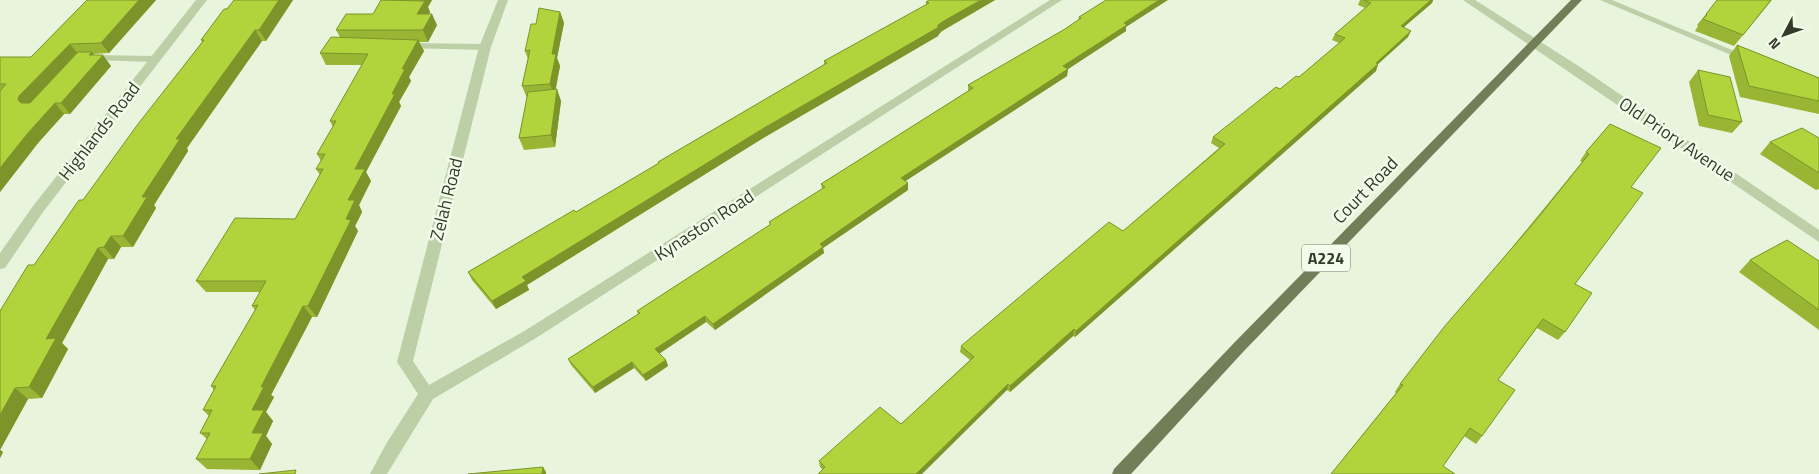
<svg xmlns="http://www.w3.org/2000/svg" width="1819" height="474" viewBox="0 0 1819 474" font-family="'Titillium Web',sans-serif">
<style>
.lines{fill:none;stroke-linecap:round;stroke-linejoin:round}
.service{fill:#bdcfa7;fill-rule:evenodd}
.minor{fill:#bdcfa7;fill-rule:evenodd}
.primary{fill:#727e57;fill-rule:evenodd}
.wall{fill:#98b534}
.shaded-wall{fill:#7c942a}
.building{fill:#b1d33c;stroke:#7c942a}
.labels{text-anchor:middle;dominant-baseline:central;stroke-width:5;stroke-linejoin:round;paint-order:stroke}
.shield{fill:#f2fcea;stroke:#6e7462;stroke-width:1}
.shield-label{font-size:16px;font-weight:bold;fill:#353a28}
.street-label{font-size:18px;fill:#353a28;stroke:#f2fcea}
</style>
<rect width="100%" height="100%" fill="#e8f5dc"/>
<g class="lines">
<g class="service">
<polygon points="1600,0 1612,0 1751,58 1749,60 1743,60"/>
<polygon points="407,43 485,44 490,47 485,50 404,48 402,46"/>
<polygon points="92,55 155,56 160,59 155,62 89,60 87,58"/>
</g>
<g class="minor">
<polygon points="196,0 207,0 43,212 5,268 0,269 0,253 33,206"/>
<polygon points="498,0 508,0 491,47 413,361 429,385 526,330 1050,0 1062,0 536,338 433,399 387,474 370,474 386,444 418,394 397,362 479,47"/>
<polygon points="1463,0 1475,0 1580,67 1819,230 1819,242"/>
</g>
<polygon class="primary" points="1571,0 1582,0 1243,352 1131,474 1112,474 1114,469 1233,344"/>
</g>
<g class="wall">
<polygon points="87,0 156,0 109,53 93,54 111,66 70,114 64,114 38,143 0,192 0,57 31,57"/>
<polygon points="234,0 293,0 266,41 262,41 187,148 188,151 154,205 156,208 133,247 121,247 114,259 108,259 62,343 68,349 42,398 28,399 0,450 3,452 0,458 0,311 202,42 201,40"/>
<polygon points="381,0 432,0 428,7 430,12 429,14 437,25 428,42 419,42 424,51 409,77 411,81 399,102 401,106 366,172 371,181 359,205 362,212 355,226 358,231 317,317 312,317 271,395 274,397 266,412 273,421 266,436 272,444 260,470 207,469 196,459 207,439 200,433 209,416 203,410 214,390 211,386 255,310 252,306 260,292 206,292 196,281 295,219 320,175 316,169 321,161 317,154 333,127 330,121 362,65 326,65 320,53 340,37 336,30 373,14"/>
<polygon points="929,0 995,0 942,31 939,34 938,36 765,137 527,285 529,290 496,309 472,280 468,272 576,212 658,164 658,162 824,65 824,61 926,5 926,2"/>
<polygon points="1360,0 1433,0 1432,3 1404,27 1408,37 1378,64 1376,71 1075,337 1073,336 1010,392 1007,390 823,470 820,467 819,461 901,424 970,360 960,352 961,346 1123,231 1219,148 1211,143 1213,137 1280,89 1299,77 1339,43 1332,40 1335,34 1365,8 1358,5"/>
<polygon points="1772,0 1734,46 1695,31 1698,26 1697,25 1706,14"/>
<polygon points="560,12 564,23 557,58 560,66 556,89 561,101 555,147 524,150 519,138 527,98 522,86 528,59 525,51 536,24"/>
<polygon points="1079,17 1126,27 1126,31 1068,69 1067,76 905,181 908,183 908,190 823,248 824,253 715,330 706,322 659,354 666,360 668,366 646,381 634,368 595,393 571,365 568,359 638,314 637,311 770,225 769,222 822,189 821,184 968,91 968,85 1065,29 1078,20"/>
<polygon points="1737,45 1819,78 1819,114 1740,97 1729,56"/>
<polygon points="1698,70 1742,122 1732,133 1699,126 1689,82"/>
<polygon points="1610,124 1631,187 1575,284 1565,332 1558,340 1537,328 1498,380 1482,436 1476,444 1464,436 1443,466 1331,474 1396,393 1395,392 1400,384 1582,162 1580,161 1586,152"/>
<polygon points="1819,138 1819,189 1816,190 1760,154 1770,142"/>
<polygon points="1750,260 1819,261 1819,330 1739,272"/>
</g>
<g class="shaded-wall">
<polygon points="139,0 156,0 109,53 101,43"/>
<polygon points="279,0 293,0 266,41 259,30"/>
<polygon points="420,0 432,0 428,7 430,12 422,25 417,14"/>
<polygon points="981,0 995,0 942,31 939,34 938,36 765,137 527,285 529,290 496,309 492,301 522,277 764,128 937,26 942,22"/>
<polygon points="1159,0 1168,0 1126,27 1126,31 1062,73 1063,66 1124,23"/>
<polygon points="1431,0 1433,0 1432,3 1398,32 1401,26"/>
<polygon points="560,12 564,23 557,58 560,66 554,95 550,84 552,54"/>
<polygon points="432,14 437,25 428,42 423,30"/>
<polygon points="255,30 262,41 187,148 188,151 154,205 156,208 133,247 123,236 142,197 176,139"/>
<polygon points="1411,31 1408,37 1378,64 1376,71 1075,337 1076,331"/>
<polygon points="418,40 424,51 409,77 411,81 399,102 401,106 366,172 371,181 359,205 362,212 355,226 358,231 317,317 308,306 346,219 348,200 355,169 392,94 402,69"/>
<polygon points="70,44 79,55 27,111 18,100 19,96"/>
<polygon points="92,52 98,61 103,55 111,66 70,114 61,103 89,55"/>
<polygon points="1068,69 1067,76 901,184 901,178"/>
<polygon points="557,89 561,101 555,147 551,135"/>
<polygon points="55,103 64,114 38,143 0,192 0,168 28,133"/>
<polygon points="908,183 908,190 823,248 824,253 715,330 713,324 820,244"/>
<polygon points="111,236 121,247 114,259 104,247"/>
<polygon points="98,248 108,259 62,343 68,349 42,398 29,387 46,339"/>
<polygon points="303,306 312,317 271,395 274,397 266,412 273,421 266,436 272,444 260,470 250,459 252,433 252,410 261,387"/>
<polygon points="705,316 706,322 657,355 655,349"/>
<polygon points="1074,329 1073,336 1010,392 1010,386"/>
<polygon points="666,360 668,366 646,381 643,375"/>
<polygon points="632,362 634,368 595,393 593,387"/>
<polygon points="1008,384 1007,390 922,474 916,474"/>
<polygon points="15,388 28,399 0,450 3,452 0,458 0,415"/>
<polygon points="543,467 546,472 546,474 542,474"/>
</g>
<g class="building">
<polygon points="87,0 139,0 101,43 70,44 19,96 18,100 21,103 30,103 78,52 92,52 89,55 103,55 61,103 55,103 28,133 0,168 0,91 6,84 0,84 0,57 31,57"/>
<polygon points="234,0 279,0 259,30 255,30 176,139 180,139 142,197 147,197 123,236 111,236 104,247 98,248 46,339 56,338 29,387 15,388 0,415 0,311 28,265 34,265 79,200 83,200 138,124 204,40 201,40 224,9 227,9"/>
<polygon points="381,0 425,1 417,14 432,14 423,30 336,30 346,14 373,14"/>
<polygon points="929,0 981,0 942,22 937,26 939,27 764,128 522,277 526,281 492,301 468,272 574,210 576,212 659,163 658,162 827,63 824,61 929,3 926,2"/>
<polygon points="1106,0 1159,0 1124,23 1127,25 1063,66 1068,69 901,178 908,183 820,244 823,247 713,324 705,316 655,349 666,360 643,375 632,362 593,387 568,359 640,313 637,311 771,224 769,222 825,187 821,184 973,88 968,85 1065,29 1081,18 1079,17"/>
<polygon points="1364,0 1431,0 1401,26 1411,31 1376,63 1378,64 1076,331 1074,329 1010,386 1008,384 916,474 818,474 825,467 819,461 880,407 901,424 974,357 961,346 1109,222 1123,231 1225,144 1213,137 1276,87 1280,89 1296,76 1299,77 1345,38 1335,34 1371,3"/>
<polygon points="1717,0 1771,0 1743,35 1703,19 1707,15 1706,14"/>
<polygon points="539,8 560,12 552,54 556,54 550,84 522,86 530,50 525,51 531,24 536,24"/>
<polygon points="331,37 418,40 402,69 405,69 392,94 395,94 355,169 365,169 348,200 355,200 346,219 351,220 308,306 303,306 261,387 264,387 252,410 264,410 252,433 263,433 250,459 196,459 210,433 200,433 212,410 203,410 216,386 211,386 258,305 252,306 266,281 196,281 235,218 295,219 323,169 316,169 325,154 317,154 336,121 330,121 368,54 320,53"/>
<polygon points="1737,45 1819,78 1819,101 1749,86"/>
<polygon points="1698,70 1730,77 1742,122 1708,115"/>
<polygon points="557,89 551,135 519,138 528,92"/>
<polygon points="1610,124 1661,148 1631,187 1643,193 1575,284 1592,293 1565,332 1543,319 1498,380 1515,390 1482,436 1470,428 1443,466 1455,474 1331,474 1403,385 1400,384 1444,327 1537,219 1589,154 1586,152"/>
<polygon points="1802,128 1819,138 1819,173 1770,142"/>
<polygon points="1787,240 1819,261 1819,310 1750,260"/>
<polygon points="543,467 542,474 468,474"/>
<polygon points="296,470 295,474 259,474"/>
</g>
<g class="labels">
<rect class="shield" x="1302" y="244.5" width="48" height="27" rx="4"/>
<g class="shield-label">
<text x="1326" y="258">A224</text>
</g>
<g class="street-label">
<text transform="translate(99 131) rotate(-52)">Highlands Road</text>
<text transform="translate(1677 139) rotate(34)">Old Priory Avenue</text>
<text transform="translate(1365 190) rotate(-46)">Court Road</text>
<text transform="translate(446 199) rotate(-76)">Zelah Road</text>
<text transform="translate(704 225) rotate(-33)">Kynaston Road</text>
</g>
</g>
<g transform="translate(1784 35) rotate(229)" stroke="#f2fcea" stroke-width="4" paint-order="stroke">
<path d="M0-4L9 19L0 12L-9 19Z" fill="#353a28"/>
<text y="-8" font-size="14" font-weight="bold" text-anchor="middle" fill="#353a28">N</text>
</g>
</svg>
